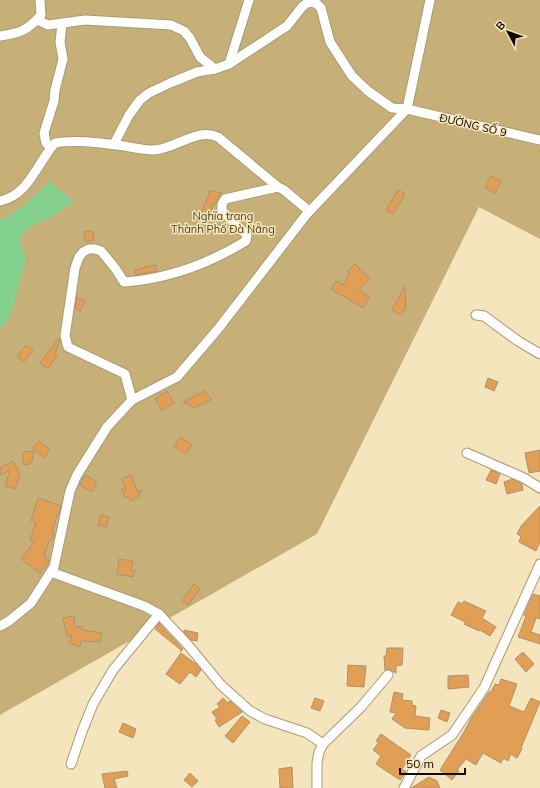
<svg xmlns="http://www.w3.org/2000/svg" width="540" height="788" viewBox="0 0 540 788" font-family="Mulish,sans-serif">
<rect width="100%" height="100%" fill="#f5e5bd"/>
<!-- green -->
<path fill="#c7b078" d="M0 0H540V239L479 207 317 534 0 715Z"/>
<!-- water -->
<path fill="#83d08f" d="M49 181 74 202 49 218 32 225 19 237 26 259 11 315 3 326 0 328V220C19 212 35 196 49 181Z"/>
<!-- building -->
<g fill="#e09f55" stroke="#ae9173">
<path d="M491 176 501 181 495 193 485 188Z"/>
<path d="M210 190 221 193 216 204 213 203 209 219 200 217 204 205H205Z"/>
<path d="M398 190 405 194 393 214 386 210Z"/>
<path d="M93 231 94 240 86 242 84 232Z"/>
<path d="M355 264 370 279 359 290 370 297 363 308 331 289 336 281 343 285 349 274 347 272Z"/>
<path d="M155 265 157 271 136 275 135 270Z"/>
<path d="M405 286 406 307 401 315 392 310Z"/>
<path d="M77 297 85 301 80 311 75 308Z"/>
<path d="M59 338 60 340 55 354 57 355 48 369 40 363Z"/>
<path d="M26 345 33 350 24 362 17 356Z"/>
<path d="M488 378 498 382 494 391 485 387Z"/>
<path d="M167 391 174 403 162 411 155 399Z"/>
<path d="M204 391 212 399 195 408 183 402Z"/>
<path d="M180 437 192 445 186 454 174 446Z"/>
<path d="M39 441 50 450 44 458 33 448Z"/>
<path d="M540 450V471L529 473 525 453Z"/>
<path d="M34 451 32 462H30L29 465 23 464V452Z"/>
<path d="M13 461 20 474 15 489 5 486 10 470 0 475V468Z"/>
<path d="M491 470 500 474 496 484 486 480Z"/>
<path d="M85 475 96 481V484L92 492 80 485Z"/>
<path d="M131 475 137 491H142L138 493 140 497 130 501 129 497 125 498 121 489 126 490 121 479Z"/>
<path d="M512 479 522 484 523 490 507 494 504 482Z"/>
<path d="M38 498 61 506 59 515H57L52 532 54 533 52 540 50 539 44 556 49 560V561L40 573 21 559 34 542 30 540 36 523 31 521Z"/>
<path d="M540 506V542L536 551 519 542 521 536 517 534 521 526Z"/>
<path d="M101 515 109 517 106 527 98 525Z"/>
<path d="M119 559 133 561 131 570 135 571 133 577 117 574Z"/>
<path d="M194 584 200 589 188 605 182 601Z"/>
<path d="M533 594 540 596V619L536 618 531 632 540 635V644L518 637 526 616 524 615Z"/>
<path d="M464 601 486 611 482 618 496 627 490 636 480 630 479 631 464 624 465 622 451 615 458 602 462 604Z"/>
<path d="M74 616 75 627 82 626V630L102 633 100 642 81 641 80 647 69 643 72 636H67L63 618Z"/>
<path d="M159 623 183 649 180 652 181 650 155 629Z"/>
<path d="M184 630 198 633 197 641 191 640 184 632Z"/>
<path d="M387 648H403L402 665 396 666V673L389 669 385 670 384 656H386Z"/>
<path d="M523 652 534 664 526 672 515 659Z"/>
<path d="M181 653 196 664 201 670 196 677 190 672 180 684 166 674Z"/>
<path d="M348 665 366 666 364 687 347 686Z"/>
<path d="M468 675 469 687 448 689V676Z"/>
<path d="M501 679 517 684 509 706 524 712 531 698 540 702 521 748 522 749 517 758 511 754 508 761 503 758 501 763 483 753 476 765 466 759 457 770 459 771 452 780 440 770 464 732 472 717 489 692H491L495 684 499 685Z"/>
<path d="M394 692 403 694 402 700 412 701V705L416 706 415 716 430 718 429 730 405 728 392 719 396 713 390 712Z"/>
<path d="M223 698 228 703 230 701 242 712 219 727 215 720 217 719 212 712 220 707 217 704Z"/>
<path d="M315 698 324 701 320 711 311 708Z"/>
<path d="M441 710 450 713 447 722 438 718Z"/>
<path d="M242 716 250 722 233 743 225 736Z"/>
<path d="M123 723 136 729 133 738 119 732Z"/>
<path d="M381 734 411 755 402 769 406 772 400 780 376 764 381 756 373 750 379 742 376 741Z"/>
<path d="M292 767 293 788H280L279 769Z"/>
<path d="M127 771 128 776 114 779 117 788H105L102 774Z"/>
<path d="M190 773 198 781 192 787 184 780Z"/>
<path d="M429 777 437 781 440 788H411Z"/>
</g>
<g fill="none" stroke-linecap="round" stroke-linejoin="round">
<!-- minor casing -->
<g stroke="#a99a74" stroke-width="11">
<g id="minor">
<path d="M37 20 48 25 85 20 171 25 184 31 190 38 200 57 215 69"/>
<path d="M0 36C20 33 27 31 41 15L40 0"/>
<path d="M229 64 249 0"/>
<path d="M114 144 129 115 140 100 149 93 170 83 197 72 215 69 229 64 287 26 302 7 307 3 312 2 317 4 321 8 330 42 352 76 368 91 392 108 407 109 540 140"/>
<path d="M51 147 46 143 44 133 54 101 55 90 63 59 60 42 62 24"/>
<path d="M0 201C29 195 37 163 55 143 72 140 98 142 116 145 128 146 141 150 153 150 175 150 196 127 218 137L278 187 284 190 309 211"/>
<path d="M476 315 484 316 518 341 540 354"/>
<path d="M132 400 125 374 68 347 65 336 66 329 75 268 79 257 83 252 89 249H95L101 251 115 268 124 282C167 279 210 263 246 241L247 235 222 211V204L225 199 278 187"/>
<path d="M467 453 524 478 540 488"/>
<path d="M51 572 144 606 159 614 188 645 221 685 250 711 265 719 307 733 323 744"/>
<path d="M0 626 9 621 31 603 54 567 70 491 77 475 107 427 132 400 177 377 218 329 306 215 407 109 430 0"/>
<path d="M71 764 83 729 93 704 113 670 159 614"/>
<path d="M317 788V763L319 752 323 744 361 707 388 675"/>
<path d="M404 788 421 756 452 735 484 688 540 564"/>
</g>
</g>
<!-- minor -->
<use href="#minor" stroke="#fff" stroke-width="9"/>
</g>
<g text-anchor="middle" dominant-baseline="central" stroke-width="3" stroke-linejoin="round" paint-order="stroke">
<!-- street labels -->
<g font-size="11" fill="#110b01" stroke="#f5e5bd">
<text transform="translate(473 125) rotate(13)">ĐƯỜNG SỐ 9</text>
</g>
<!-- park labels -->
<g font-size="11" fill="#4c3d15" stroke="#f5e5bd">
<text x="223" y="216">Nghĩa trang<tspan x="223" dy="13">Thành Phố Đà Nẵng</tspan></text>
</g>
</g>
<!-- north arrow -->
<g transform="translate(508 32) rotate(311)" stroke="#f5e5bd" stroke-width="3" paint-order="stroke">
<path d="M0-3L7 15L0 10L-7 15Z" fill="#110b01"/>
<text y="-6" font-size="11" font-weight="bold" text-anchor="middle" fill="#110b01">B</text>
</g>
<!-- scale -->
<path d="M400 768v6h65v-6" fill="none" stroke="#110b01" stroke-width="2"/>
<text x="406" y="768" font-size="12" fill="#110b01" stroke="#f5e5bd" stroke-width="3" paint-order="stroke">50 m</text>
</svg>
